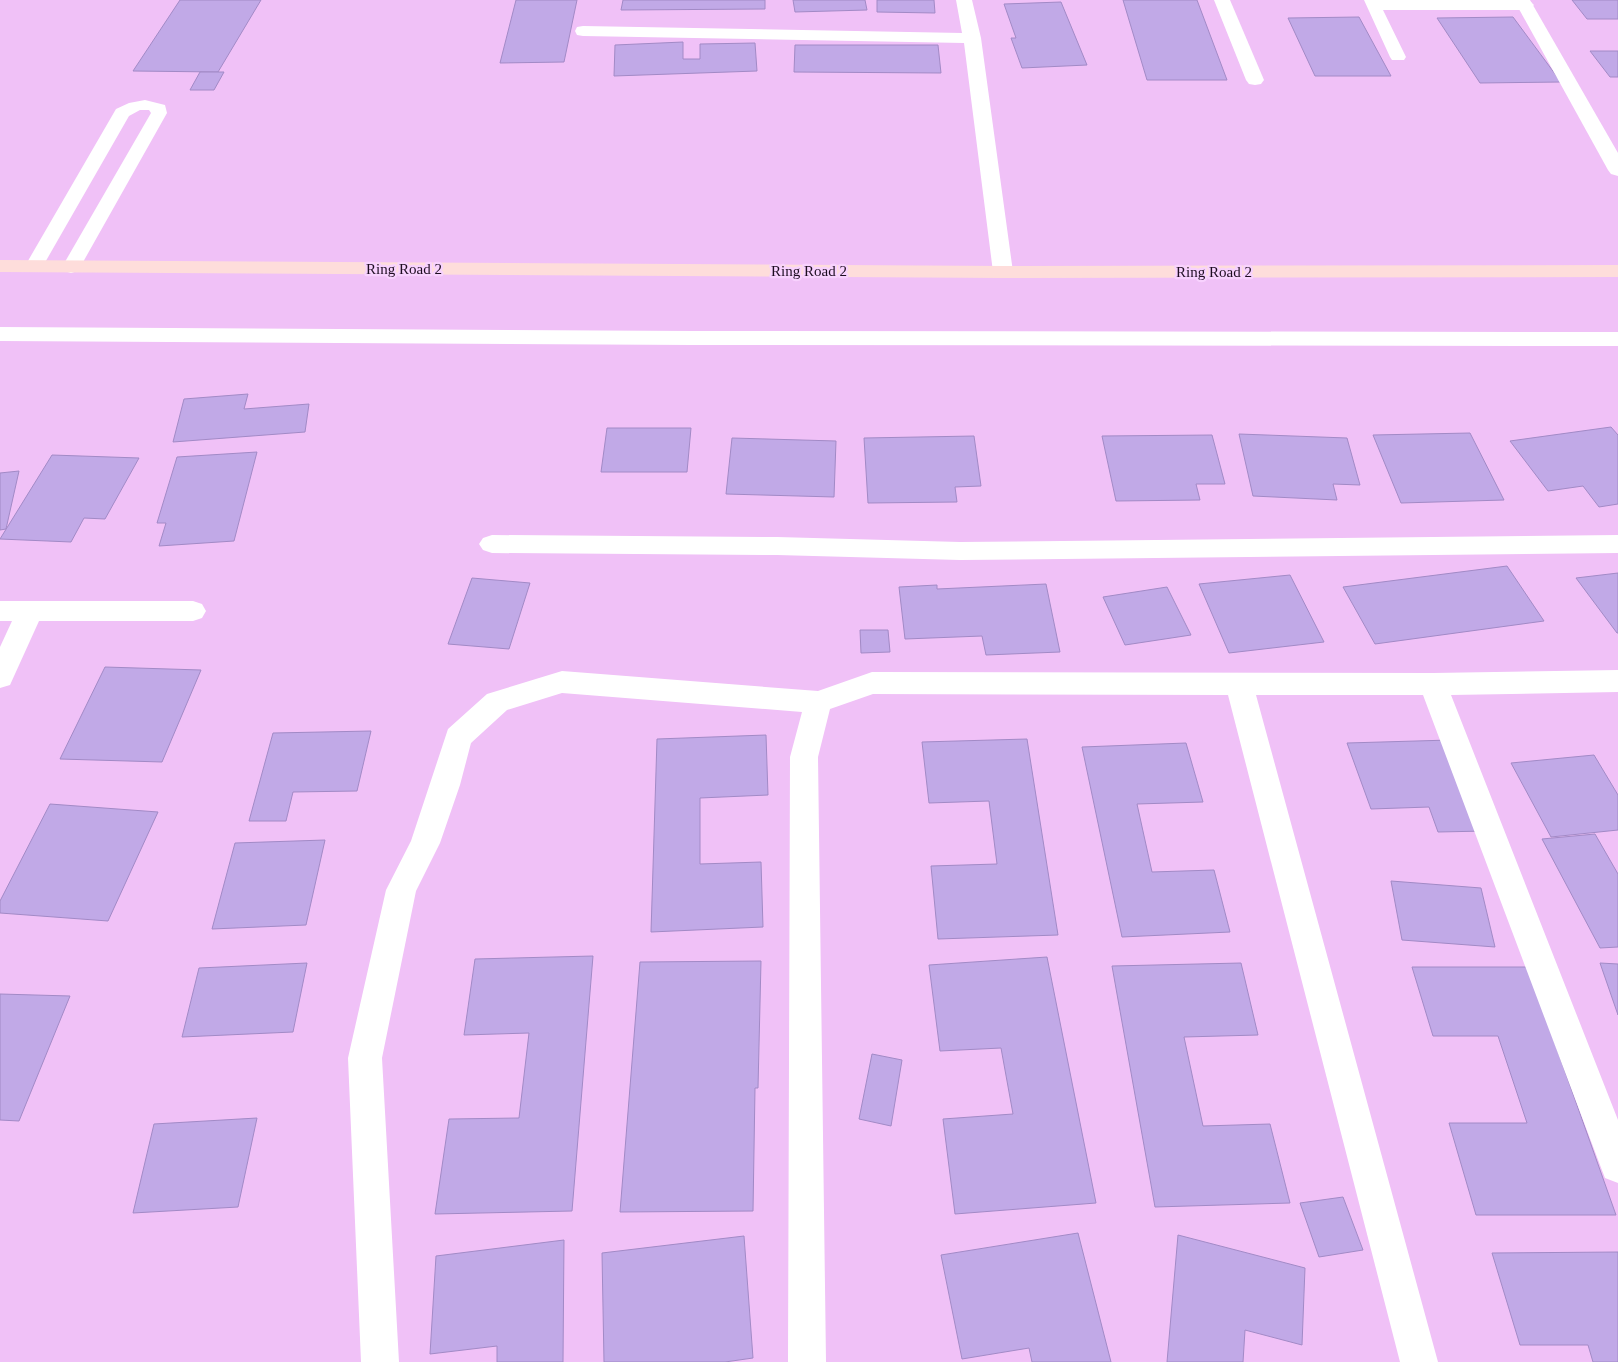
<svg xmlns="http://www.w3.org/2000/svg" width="1618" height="1362" viewBox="0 0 1618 1362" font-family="'Times New Roman',serif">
<rect width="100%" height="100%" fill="#f0c1f7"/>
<!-- building -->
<g fill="#c1a9e7" stroke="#a28ac6">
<path d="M180 0H261L218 72 133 71Z"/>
<path d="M516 0H577L564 62 500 63Z"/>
<path d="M623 0H765V9L621 10Z"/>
<path d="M793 0H865L867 10 795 12Z"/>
<path d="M877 0H934L935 13 877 12Z"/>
<path d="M1123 0H1197L1227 80H1147Z"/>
<path d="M1572 0H1618V19H1587Z"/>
<path d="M1061 2 1087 65 1022 68 1011 38H1016L1004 4Z"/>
<path d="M1359 17 1391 76H1315L1288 18Z"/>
<path d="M1513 17 1561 82 1480 83 1437 18Z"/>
<path d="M683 42V59H700V44L755 43 757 71 614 76 615 45Z"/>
<path d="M795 45H938L941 73 794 72Z"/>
<path d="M1590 51H1618V77H1610Z"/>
<path d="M200 72H224L214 90H190Z"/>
<path d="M248 394 244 409 309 404 305 432 173 442 184 399Z"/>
<path d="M1611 427 1618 435V504L1599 507 1583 486 1548 491 1510 441Z"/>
<path d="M607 428H691L687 472H601Z"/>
<path d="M1470 433 1504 500 1401 503 1373 435Z"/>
<path d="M1239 434 1347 438 1360 485 1333 484 1337 500 1253 496Z"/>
<path d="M1212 435 1225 484H1196L1200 500 1116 501 1102 436Z"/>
<path d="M974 436 981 486 955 487 957 502 868 503 864 438Z"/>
<path d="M732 438 836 441 834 497 726 494Z"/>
<path d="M257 452 234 541 159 546 166 523H157L177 457Z"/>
<path d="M52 455 139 458 105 519 84 518 71 542 0 539Z"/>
<path d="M19 471 6 529 0 530V473Z"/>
<path d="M1507 566 1544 621 1375 644 1343 587Z"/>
<path d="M1618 573V633H1617L1576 578Z"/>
<path d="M1290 575 1324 642 1229 653 1199 584Z"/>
<path d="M472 578 530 583 509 649 448 644Z"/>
<path d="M1046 584 1060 652 986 655 982 636 905 639 899 587 937 585V589Z"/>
<path d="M1167 587 1191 635 1125 645 1103 597Z"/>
<path d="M860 630H888L890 652 861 653Z"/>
<path d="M105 667 201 670 162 762 60 759Z"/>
<path d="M371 731 357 791 293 792 286 821H249L273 733Z"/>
<path d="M766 735 768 795 700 798V864L761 862 763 927 651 932 657 739Z"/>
<path d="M1027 739 1058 935 938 939 931 866 997 864 989 801 929 803 922 742Z"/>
<path d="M1450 740 1486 831 1438 832 1429 807 1371 809 1347 743Z"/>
<path d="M1186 743 1203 802 1137 804 1152 872 1214 870 1230 932 1122 937 1082 747Z"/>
<path d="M1594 755 1618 795V830L1551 837 1511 763Z"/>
<path d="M50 804 158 812 108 921 0 913V901Z"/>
<path d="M1595 834 1618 874V947L1600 948 1542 839Z"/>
<path d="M325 840 306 925 212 929 235 843Z"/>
<path d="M1391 881 1481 888 1495 947 1402 940Z"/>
<path d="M593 956 572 1211 435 1214 449 1119 519 1118 529 1033 464 1035 475 959Z"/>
<path d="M1047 957 1096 1203 955 1214 943 1119 1013 1114 1001 1048 940 1051 929 965Z"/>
<path d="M761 961 758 1088H755L753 1211 620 1212 640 962Z"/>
<path d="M307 963 293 1032 182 1037 199 968Z"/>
<path d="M1241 963 1258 1035 1184 1037 1203 1126 1270 1124 1290 1203 1155 1207 1112 966Z"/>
<path d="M1600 963 1618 964V1015Z"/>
<path d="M1412 967H1528L1616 1215H1476L1449 1123H1527L1498 1036H1433Z"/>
<path d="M0 994 70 996 19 1121 0 1120Z"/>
<path d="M872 1054 902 1060 891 1126 859 1119Z"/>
<path d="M257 1118 238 1207 133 1213 154 1124Z"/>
<path d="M1343 1197 1363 1250 1319 1257 1300 1203Z"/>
<path d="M1078 1233 1111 1362H1032L1029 1348 962 1359 941 1255Z"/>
<path d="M1178 1235 1305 1268 1302 1345 1245 1330 1243 1362H1167Z"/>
<path d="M744 1236 753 1358 725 1362H604L602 1253Z"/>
<path d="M564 1240 563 1362H497V1346L430 1354 436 1256Z"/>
<path d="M1618 1252V1362H1593L1588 1345H1520L1492 1253Z"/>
</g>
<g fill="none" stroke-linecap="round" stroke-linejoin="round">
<!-- service -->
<g fill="#fff" fill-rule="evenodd">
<path d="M1364 0H1526L1531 2 1534 5 1531 8 1526 10H1383L1406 57 1404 60H1392L1390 57Z"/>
<path d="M145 100 165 105 167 113 78 271 71 273 64 271 62 267 151 113 149 110H140L129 116 43 266 41 270 34 272 27 270 25 266 116 109 129 103Z"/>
</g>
<!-- minor -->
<g fill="#fff" fill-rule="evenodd">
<path d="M956 0H972L981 38 1013 272 1010 276 1003 278 996 276 993 272 964 43 583 36 577 35 575 31 577 27 583 26 962 33Z"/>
<path d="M1214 0H1230L1264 80 1261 84 1255 85 1249 84 1246 80Z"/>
<path d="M1514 0H1530L1618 153V176L1611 174 1608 170Z"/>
<path d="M0 327 692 331 1618 332V346L692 345 0 341Z"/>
<path d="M492 535 777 537 960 542 1618 535V553L960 560 777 555 492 553 483 550 479 544 483 538Z"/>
<path d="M0 601H193L202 604 206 611 202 618 193 621H39L10 685 0 688V647L12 621H0Z"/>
<path d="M1618 670V692L1451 695 1618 1120V1183L1605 1178 1600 1165 1423 695H1256L1438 1362H1400L1228 695 873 694 830 709 818 757 826 1362H788L790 757 802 712 562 693 507 710 471 743 460 785 440 843 416 891 382 1058 399 1362H361L348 1058 386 890 411 841 448 729 487 694 562 671 818 691 872 672 1433 673Z"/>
</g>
<!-- primary -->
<path fill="#fedddb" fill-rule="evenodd" d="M0 260 1003 266 1618 265V277L1003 278 0 272Z"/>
</g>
<g text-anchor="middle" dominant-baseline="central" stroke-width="4.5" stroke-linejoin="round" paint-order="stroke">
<!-- far-street labels -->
<g font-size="15" fill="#1d0c20" stroke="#f8d2fe">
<text x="404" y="269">Ring Road 2</text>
<text x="809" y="271">Ring Road 2</text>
<text x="1214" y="272">Ring Road 2</text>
</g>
</g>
</svg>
